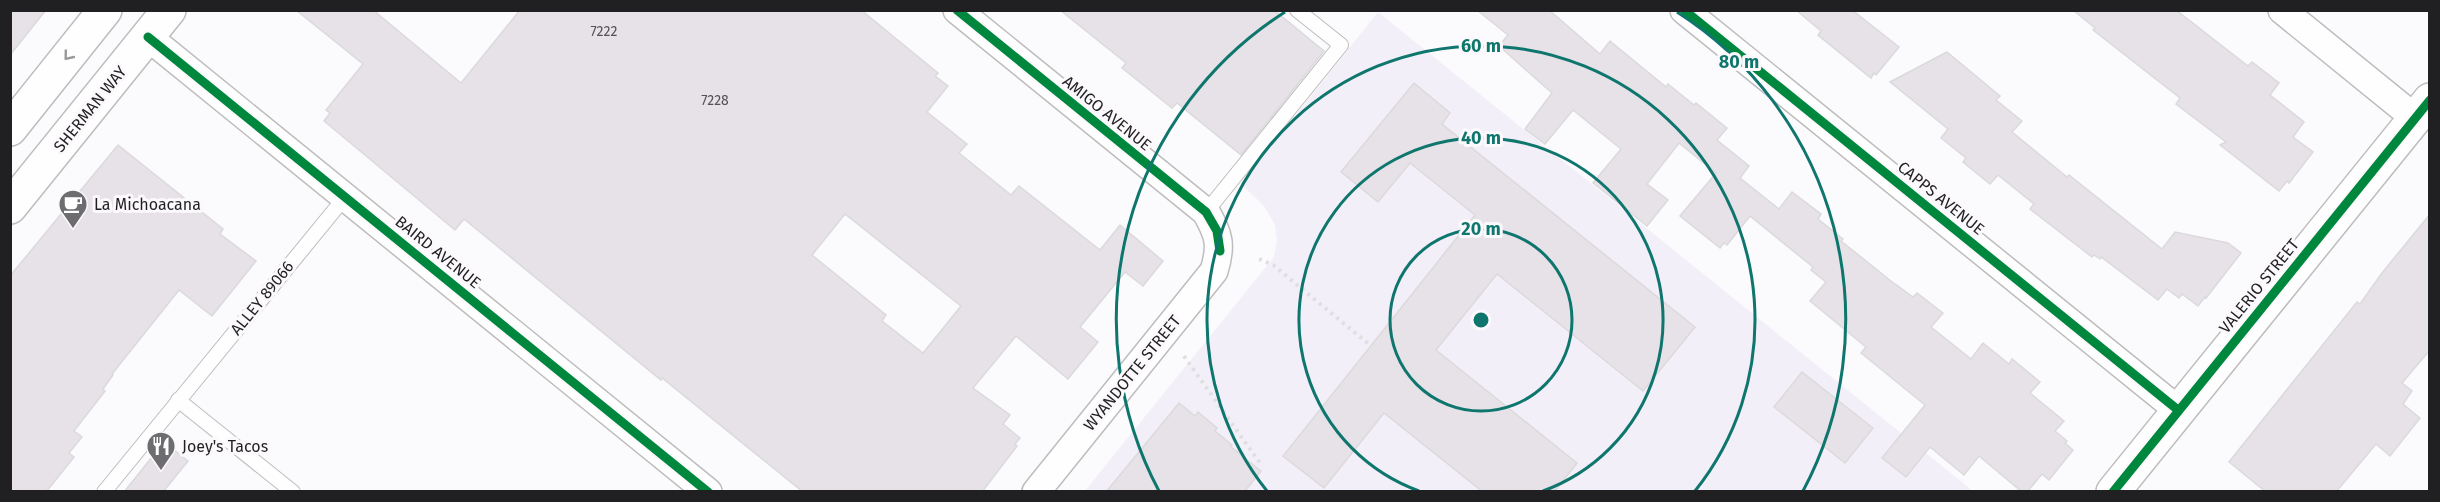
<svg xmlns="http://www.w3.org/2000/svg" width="2440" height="502" viewBox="0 0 2440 502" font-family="'Fira Sans',sans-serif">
<rect width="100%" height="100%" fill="#fbfafc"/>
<!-- education -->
<path fill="#f3eff9" d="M1378 12 1973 491 1084 492 1274 257 1277 241 1275 225 1264 206 1241 184Z"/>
<!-- building -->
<g fill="#e7e1e8" stroke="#dbdadb" stroke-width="1.5" fill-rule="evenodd">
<path d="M10 10H46L10 55Z"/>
<path d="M296 10H373L461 83 520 10H861L938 73 935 76 948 86 927 112 967 144 959 153 1011 195 1019 186 1100 250 1120 225 1163 261 1143 286 1125 272 1080 327 1098 342 1068 379 1016 336 973 388 1010 415 1003 424 1020 438 1015 444 1017 446 982 492H803L662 378 661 380 464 219 455 230 324 121 330 113 326 110 363 64ZM845 214 961 306 923 353 882 321 886 315 812 255Z"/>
<path d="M1060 10H1274L1324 51 1241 155 1177 103 1172 108 1122 68 1126 63Z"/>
<path d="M1477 10H1549L1600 54 1610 41 1666 87 1668 84 1694 105 1696 103 1727 128 1717 140 1749 166 1740 178 1779 209 1792 192 1821 214 1818 219 1843 239 1841 241 1891 281 1913 297 1917 293 1943 313 1931 327 1971 359 1983 343 2009 364 2012 359 2040 382 2030 393 2064 421 2055 431 2067 441 2065 443 2073 450 2049 480 2042 474 2027 492H2022L1979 456 1964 475 1930 447 1906 477 1882 458 1925 405 1861 353 1866 347 1810 301 1826 282 1811 270 1813 267 1750 216 1727 245 1724 243 1720 248 1680 216 1716 173 1679 143 1647 184 1668 200 1647 226 1593 183 1621 149 1573 110 1545 144 1525 129 1552 93 1499 46 1508 35Z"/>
<path d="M1796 10H1852L1899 47 1876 75 1874 73 1871 78 1818 35 1821 31Z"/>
<path d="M2073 10H2176L2248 66 2252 62 2279 83 2270 95 2304 122 2293 137 2313 152 2289 183 2287 181 2279 191 2220 145 2226 142 2176 104 2180 98 2093 30 2095 28Z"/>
<path d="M1947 52 2000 96 1996 100 2022 121 2012 132 2067 177 2069 175 2162 249 2175 232 2228 243 2241 253 2206 298 2205 297 2198 306 2182 294 2179 298 2167 289 2158 300 2101 257 2100 259 2094 255 2092 257 2057 230 2030 209 2034 204 1998 175 1990 184 1963 162 1966 158 1941 138 1948 129 1890 82Z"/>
<path d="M1414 83 1450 113 1442 124 1695 327 1643 391 1497 274 1436 350 1577 463 1554 492H1483L1384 413 1324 488 1283 456 1475 215 1410 163 1378 202 1341 172Z"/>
<path d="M118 145 223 229 220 234 256 261 212 316 179 290 112 374 113 375 103 389 105 391 74 431 82 437 69 453 74 457 46 492H10V276Z"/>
<path d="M2430 214V350L2402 383 2412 391 2403 404 2420 418 2390 456 2376 444 2336 492H2266L2229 462 2357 302 2360 304 2382 273Z"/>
<path d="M1802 372 1873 428 1845 463 1774 407Z"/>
<path d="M1179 403 1195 416 1198 412 1217 428 1215 431 1232 445 1230 446 1261 471 1244 492H1106Z"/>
<path d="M164 442 188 461 163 492H124Z"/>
</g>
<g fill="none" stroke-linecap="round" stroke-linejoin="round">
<!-- lane casing -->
<g stroke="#bebdbe" stroke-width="16">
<g id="lane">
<path d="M1206 212 1341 45 1297 10"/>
<path d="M178 400 293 492"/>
<path d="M104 492 346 196"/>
</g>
</g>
<!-- street casing -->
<g stroke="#bebdbe" stroke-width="30">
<g id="street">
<path d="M957 10 1206 212C1219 235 1222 245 1214 271L1036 492"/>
<path d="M1684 10 2178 410"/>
<path d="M2282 10 2415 118"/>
<path d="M148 37 708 492"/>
</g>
</g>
<!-- secondary casing -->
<g stroke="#bebdbe" stroke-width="36">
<path id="secondary" d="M2113 492 2430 100"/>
</g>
<!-- primary casing -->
<g stroke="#bebdbe" stroke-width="36">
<g id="primary">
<path d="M10 129 105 10"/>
<path d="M10 207 169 10"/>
</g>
</g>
<!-- path -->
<g stroke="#e0dfe0" stroke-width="4" stroke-dasharray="3 4.5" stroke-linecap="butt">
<path d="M1259 259 1273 265 1371 346"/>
<path d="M1184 356 1262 466"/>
</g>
<!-- lane -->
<use href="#lane" stroke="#fefeff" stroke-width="14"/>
<!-- street -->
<use href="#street" stroke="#fefeff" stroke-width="27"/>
<!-- secondary -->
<use href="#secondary" stroke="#fefeff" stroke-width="33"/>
<!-- primary -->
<use href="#primary" stroke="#fefeff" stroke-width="33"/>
<!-- cycleway casing -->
<g stroke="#fcf9fd" stroke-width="13">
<g id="cycleway">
<path d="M957 10 1206 212 1217 231 1220 251"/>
<path d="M1684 10 2178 410"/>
<path d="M148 37 708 492"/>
<path d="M2113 492 2430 100"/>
</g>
</g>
<!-- cycleway -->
<use href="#cycleway" stroke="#00873e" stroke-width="9"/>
</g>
<!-- one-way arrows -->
<defs><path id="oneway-chevron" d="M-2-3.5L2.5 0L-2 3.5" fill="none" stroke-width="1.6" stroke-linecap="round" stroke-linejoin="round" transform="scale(1.5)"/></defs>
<use stroke="#9a9a9b" href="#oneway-chevron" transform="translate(68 56) rotate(129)"/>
<!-- distance rings -->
<g fill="none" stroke="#0f766e" stroke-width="3">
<circle cx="1481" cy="320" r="91"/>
<path d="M1419 491A182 182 0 1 1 1543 491"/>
<path d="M1267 491A274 274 0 1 1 1695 491"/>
<path d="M1159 491A365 365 0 0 1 1285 12M1677 12A365 365 0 0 1 1803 491"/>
</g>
<!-- icons -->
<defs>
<g id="cafe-pin" transform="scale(1.5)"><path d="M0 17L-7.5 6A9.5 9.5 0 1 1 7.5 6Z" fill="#6d6c6e" stroke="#fcf9fd"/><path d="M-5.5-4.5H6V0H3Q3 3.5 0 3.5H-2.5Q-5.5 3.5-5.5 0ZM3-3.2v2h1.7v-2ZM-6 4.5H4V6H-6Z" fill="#fff"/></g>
<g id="restaurant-pin" transform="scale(1.5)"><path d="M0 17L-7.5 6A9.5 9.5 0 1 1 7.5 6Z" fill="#6d6c6e" stroke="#fcf9fd"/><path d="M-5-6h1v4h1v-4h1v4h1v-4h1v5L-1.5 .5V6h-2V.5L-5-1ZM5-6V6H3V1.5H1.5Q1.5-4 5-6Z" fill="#fff"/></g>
</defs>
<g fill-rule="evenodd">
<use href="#cafe-pin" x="73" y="204"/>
<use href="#restaurant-pin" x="161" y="446"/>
</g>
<g text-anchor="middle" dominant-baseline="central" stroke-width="6" stroke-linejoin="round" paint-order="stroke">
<!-- number labels -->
<g font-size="14" fill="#555256">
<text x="604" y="31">7222</text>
<text x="715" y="100">7228</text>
</g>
<!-- street labels -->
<g font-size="16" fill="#201f21" stroke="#fcf9fd">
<text transform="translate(90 109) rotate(-51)">SHERMAN WAY</text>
<text transform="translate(1107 113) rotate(39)">AMIGO AVENUE</text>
<text transform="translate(1941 198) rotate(39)">CAPPS AVENUE</text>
<text transform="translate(438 252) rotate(39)">BAIRD AVENUE</text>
<text transform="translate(2259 286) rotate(-51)">VALERIO STREET</text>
<text transform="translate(262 298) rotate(-51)">ALLEY 89066</text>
<text transform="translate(1132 373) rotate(-51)">WYANDOTTE STREET</text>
</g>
<!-- poi labels -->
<g font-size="16" fill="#201f21" stroke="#fcf9fd" text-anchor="start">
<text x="94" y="204">La Michoacana</text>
<text x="182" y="446">Joey's Tacos</text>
</g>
</g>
<circle cx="1481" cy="320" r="9" fill="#0f766e" stroke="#fcf9fd" stroke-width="3"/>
<g font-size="18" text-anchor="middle" font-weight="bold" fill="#0f766e" stroke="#fcf9fd" stroke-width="6" stroke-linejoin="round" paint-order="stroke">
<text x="1481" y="52">60 m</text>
<text x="1739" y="68">80 m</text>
<text x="1481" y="144">40 m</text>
<text x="1481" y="235">20 m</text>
</g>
<!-- border -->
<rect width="2440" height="502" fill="none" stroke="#201f21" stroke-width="24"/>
</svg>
